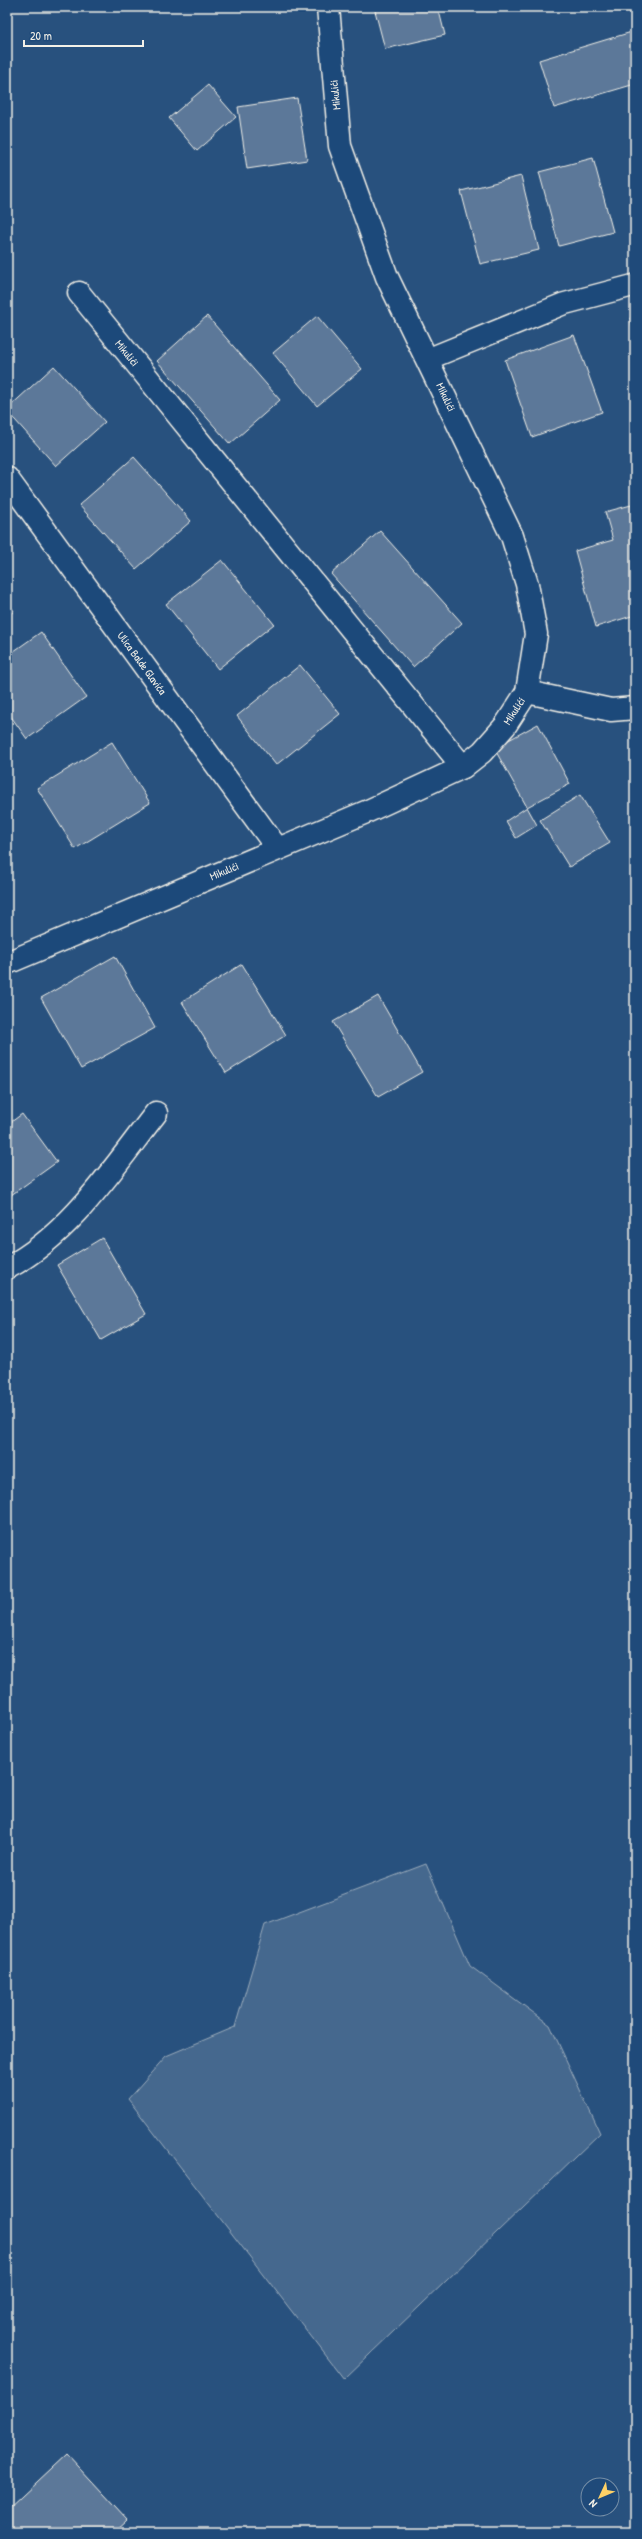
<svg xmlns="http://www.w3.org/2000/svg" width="642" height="2539" viewBox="0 0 642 2539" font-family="'Patrick Hand',sans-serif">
<rect width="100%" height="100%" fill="#28517e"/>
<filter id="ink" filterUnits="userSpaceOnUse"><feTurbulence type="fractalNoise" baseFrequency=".025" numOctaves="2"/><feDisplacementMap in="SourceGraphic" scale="8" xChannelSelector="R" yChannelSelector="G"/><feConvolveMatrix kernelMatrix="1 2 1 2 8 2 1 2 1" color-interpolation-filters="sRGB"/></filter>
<g filter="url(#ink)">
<!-- green -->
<path fill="#45688e" stroke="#9cacbb" d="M426 1864 470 1966 550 2025 600 2133 344 2379 128 2099 166 2056 235 2027 265 1925Z"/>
<!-- building -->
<g fill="#5b7899" stroke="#f4f1e8">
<path d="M374 7H438L445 35 385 49Z"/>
<path d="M635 31V84L554 108 539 60Z"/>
<path d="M208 85 236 117 197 151 169 118Z"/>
<path d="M297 98 307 160 247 169 238 107Z"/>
<path d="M593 158 613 232 559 246 539 172Z"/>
<path d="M521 176 539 250 480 264 461 191Z"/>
<path d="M207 316 280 400 230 444 157 361Z"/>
<path d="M317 316 362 369 317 406 273 353Z"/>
<path d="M635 317V336L630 318Z"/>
<path d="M574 335 602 412 532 437 505 360Z"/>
<path d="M54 366 105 422 56 466 7 411V409Z"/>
<path d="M134 457 191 521 136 569 79 505Z"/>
<path d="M635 504V615L596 627 575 551 613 540 605 512Z"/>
<path d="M380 531 462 623 413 667 331 574Z"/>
<path d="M222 560 274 624 218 669 166 604Z"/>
<path d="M7 601 14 611 7 616Z"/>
<path d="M41 632 86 697 27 739 7 711V656Z"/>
<path d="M300 665 340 714 276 765 237 716Z"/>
<path d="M538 724 570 784 527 807 494 748Z"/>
<path d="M112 742 150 803 75 849 37 788Z"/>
<path d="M580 795 610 843 569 867 540 820Z"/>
<path d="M527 807 537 825 516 838 506 821Z"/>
<path d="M115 956 155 1028 81 1069 41 998Z"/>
<path d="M242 964 286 1035 226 1073 182 1002Z"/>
<path d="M378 996 422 1072 378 1097 333 1022Z"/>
<path d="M22 1114 57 1162 7 1198V1125Z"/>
<path d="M102 1238 146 1314 101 1340 57 1265Z"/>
<path d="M67 2454 127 2519 113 2532H15L7 2524V2510Z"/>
</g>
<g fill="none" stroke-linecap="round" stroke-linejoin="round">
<!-- lane casing -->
<g stroke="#f4f1e8" stroke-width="24">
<path id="lane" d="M428 359 563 304 635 285"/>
</g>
<!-- street casing -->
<g stroke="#f4f1e8" stroke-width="25">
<g id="street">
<path d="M79 293 463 767"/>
<path d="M7 478 277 848"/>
<path d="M7 1268C70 1235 113 1168 156 1113"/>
</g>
</g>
<!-- secondary casing -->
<g stroke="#f4f1e8" stroke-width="25">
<g id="secondary">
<path d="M527 692 611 710 635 708"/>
<path d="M7 963 366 812 463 767 482 752 505 726 527 692 536 634 527 584 512 536 387 277 340 146 328 7"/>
</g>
</g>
<!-- lane -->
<use href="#lane" stroke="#1f4a7a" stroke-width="21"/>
<!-- street -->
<use href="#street" stroke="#1f4a7a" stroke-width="22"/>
<!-- secondary -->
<use href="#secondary" stroke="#1f4a7a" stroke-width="22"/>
</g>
</g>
<g text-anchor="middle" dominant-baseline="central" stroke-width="3" stroke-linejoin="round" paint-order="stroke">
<!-- street labels -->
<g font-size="11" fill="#f4f1e8" stroke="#1f4a7a">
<text transform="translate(335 95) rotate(-96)">Mikulići</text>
<text transform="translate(127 353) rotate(51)">Mikulići</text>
<text transform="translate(446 397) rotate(65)">Mikulići</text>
<text transform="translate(142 663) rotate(54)">Ulica Balde Glavića</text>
<text transform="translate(514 711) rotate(-57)">Mikulići</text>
<text transform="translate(224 871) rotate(-23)">Mikulići</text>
</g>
</g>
<!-- margin -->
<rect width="642" height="2539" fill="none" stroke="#1f4a7a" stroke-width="24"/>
<rect x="12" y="12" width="618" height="2515" fill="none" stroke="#f4f1e8" stroke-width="1.5" filter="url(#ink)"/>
<!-- north arrow -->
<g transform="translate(600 2497) rotate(226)"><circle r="19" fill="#1f4a7a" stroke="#748da6"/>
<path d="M0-3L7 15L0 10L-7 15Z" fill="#ffd166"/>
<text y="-6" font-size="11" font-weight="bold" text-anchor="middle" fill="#f4f1e8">N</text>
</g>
<!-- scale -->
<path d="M24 40v6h119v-6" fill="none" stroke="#f4f1e8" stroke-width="2"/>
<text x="30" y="40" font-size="12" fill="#f4f1e8" stroke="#1f4a7a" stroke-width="3" paint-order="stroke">20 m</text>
</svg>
